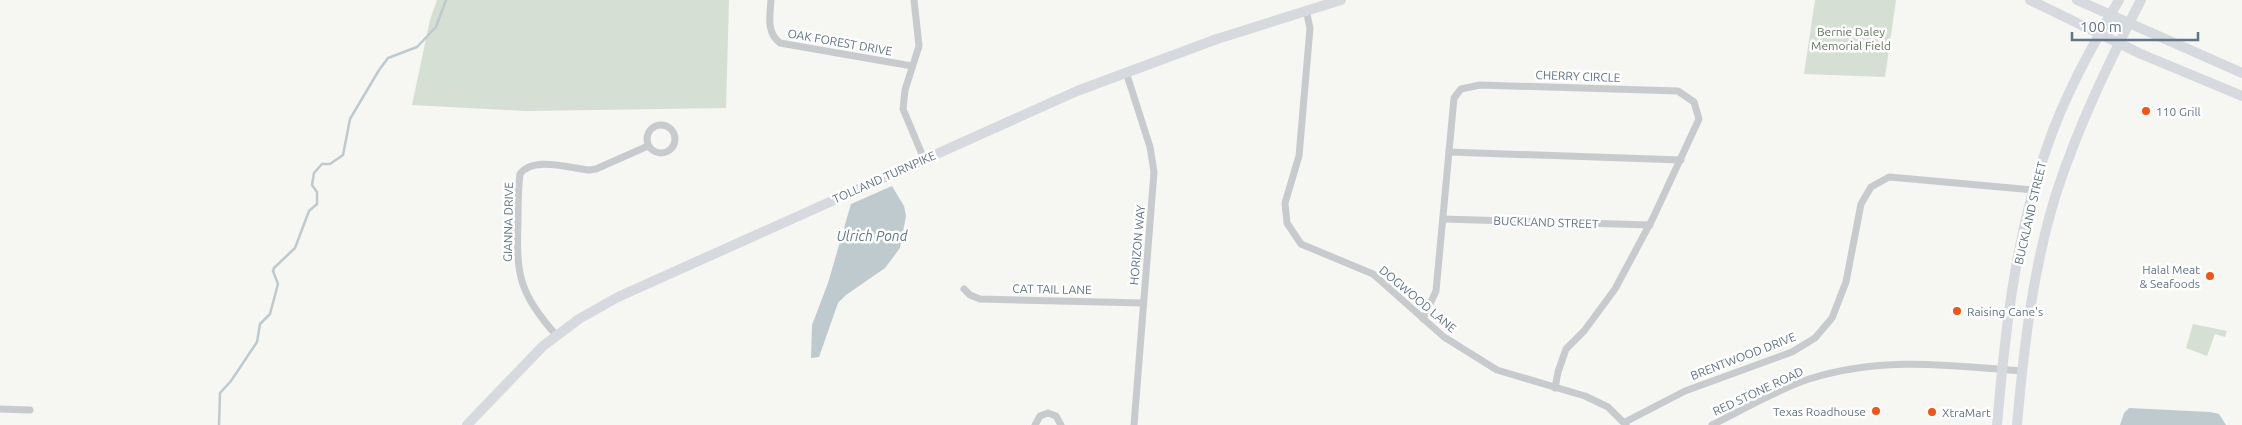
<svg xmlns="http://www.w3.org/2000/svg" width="2242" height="425" viewBox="0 0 2242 425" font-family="Ubuntu,sans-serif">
<rect width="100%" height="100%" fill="#f6f6f2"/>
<!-- green -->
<g fill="#d6dfd3">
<path d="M437 0H729L726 108 525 111 412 105 430 20Z"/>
<path d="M1815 0H1896L1885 77 1804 74Z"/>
<path d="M2193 324 2227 331 2225 337 2215 334 2207 356 2186 348Z"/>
</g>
<!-- water -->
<g fill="#bfcacf">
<path d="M892 186 904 206 906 216 900 248 885 268 846 295 838 303 819 357 811 358 812 325 828 283 851 204Z"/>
<path d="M2129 408 2210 412 2219 414 2226 425H2120L2124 413Z"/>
</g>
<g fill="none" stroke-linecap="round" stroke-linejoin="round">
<!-- stream -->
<path stroke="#bfcacf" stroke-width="2.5" d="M219 425 220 393 231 381 257 342 260 324 270 314 278 284 273 271 274 268 295 248 309 211 317 204V192L312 185 314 173 322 164H330L343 155 350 119 379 70 388 58 417 47 436 27 446 0"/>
<!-- street -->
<g stroke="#c8cbce" stroke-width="7">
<path d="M771 0C770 16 766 32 780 43L912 66"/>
<path d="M914 0 919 46 905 90 903 109 924 159"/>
<path d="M1306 10 1310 28 1299 156 1285 203 1287 223 1301 244 1373 274 1444 337 1497 370 1585 396 1608 407 1626 425"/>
<path d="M1126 72 1150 147 1154 172 1134 425"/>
<circle cx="661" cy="139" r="14"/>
<path d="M1449 152 1681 160"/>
<path d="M1443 219 1650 225"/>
<path d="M964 289 970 295 980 299 1143 303"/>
<path d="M1423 319 1436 291 1454 98 1461 89 1480 85 1678 91 1694 102 1699 119 1653 218 1615 289 1584 331 1566 349 1558 372 1555 388"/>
<path d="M557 336C519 294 516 275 518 220 518 205 518 189 520 174 533 156 569 168 589 170L596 169 648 146"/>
<path d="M0 409 30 410"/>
<path d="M1625 422 1685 391 1792 352 1815 338 1832 318 1846 282 1861 204 1871 187 1889 177 2034 190"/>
<path d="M1035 425 1040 416 1048 413 1056 416 1061 425"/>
<path d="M1712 425C1742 410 1776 390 1809 379 1882 356 1947 365 2021 371"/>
</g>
<!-- secondary -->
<g stroke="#d6dadf" stroke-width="10">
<path d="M2030 0 2141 54 2242 96"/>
<path d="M2077 0 2242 73"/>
<path d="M467 425 543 346 579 319 618 297 1077 91 1217 39 1341 0"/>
<path d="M1997 425C2005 333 2015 237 2046 150 2064 96 2091 48 2119 0"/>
<path d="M2017 425C2024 345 2033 267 2057 191 2079 124 2109 62 2141 0"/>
</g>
</g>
<!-- markers -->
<g fill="#f35315" stroke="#fff" stroke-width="2">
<circle cx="2146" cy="111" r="5"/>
<circle cx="2210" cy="276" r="5"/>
<circle cx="1957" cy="311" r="5"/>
<circle cx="1876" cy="411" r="5"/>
<circle cx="1932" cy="412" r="5"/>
</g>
<g text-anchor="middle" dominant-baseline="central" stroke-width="5" stroke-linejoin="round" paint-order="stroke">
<!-- park labels -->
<g font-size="12" fill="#62785e" stroke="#fff">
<text x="1851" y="31">Bernie Daley<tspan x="1851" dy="14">Memorial Field</tspan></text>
</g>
<!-- street labels -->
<g font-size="12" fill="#627486" stroke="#fff">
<text transform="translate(840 42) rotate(10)">OAK FOREST DRIVE</text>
<text transform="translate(1578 76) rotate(2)">CHERRY CIRCLE</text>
<text transform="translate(884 177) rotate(-24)">TOLLAND TURNPIKE</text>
<text transform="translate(2030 213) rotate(-77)">BUCKLAND STREET</text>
<text transform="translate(508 222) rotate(-89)">GIANNA DRIVE</text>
<text transform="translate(1546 222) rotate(2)">BUCKLAND STREET</text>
<text transform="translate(1137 245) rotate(-85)">HORIZON WAY</text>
<text transform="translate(1052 289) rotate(1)">CAT TAIL LANE</text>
<text transform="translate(1418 299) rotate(40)">DOGWOOD LANE</text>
<text transform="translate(1743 356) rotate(-21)">BRENTWOOD DRIVE</text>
<text transform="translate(1758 391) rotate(-25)">RED STONE ROAD</text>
</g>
<!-- poi labels -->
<g font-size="12" fill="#627486" stroke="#fff" text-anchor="start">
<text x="2156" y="111">110 Grill</text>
<text x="2200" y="269" text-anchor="end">Halal Meat<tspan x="2200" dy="14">&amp; Seafoods</tspan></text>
<text x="1967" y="311">Raising Cane's</text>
<text x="1866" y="411" text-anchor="end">Texas Roadhouse</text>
<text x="1942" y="412">XtraMart</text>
</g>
<!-- water labels -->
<g font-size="14" font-style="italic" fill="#5e7783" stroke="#fff">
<text x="872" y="236">Ulrich Pond</text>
</g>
</g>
<!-- scale -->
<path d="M2072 32v8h126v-8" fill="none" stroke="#627486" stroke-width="2.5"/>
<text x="2080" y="32" font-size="15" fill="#627486" stroke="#ffffff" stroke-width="4" paint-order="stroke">100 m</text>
</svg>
